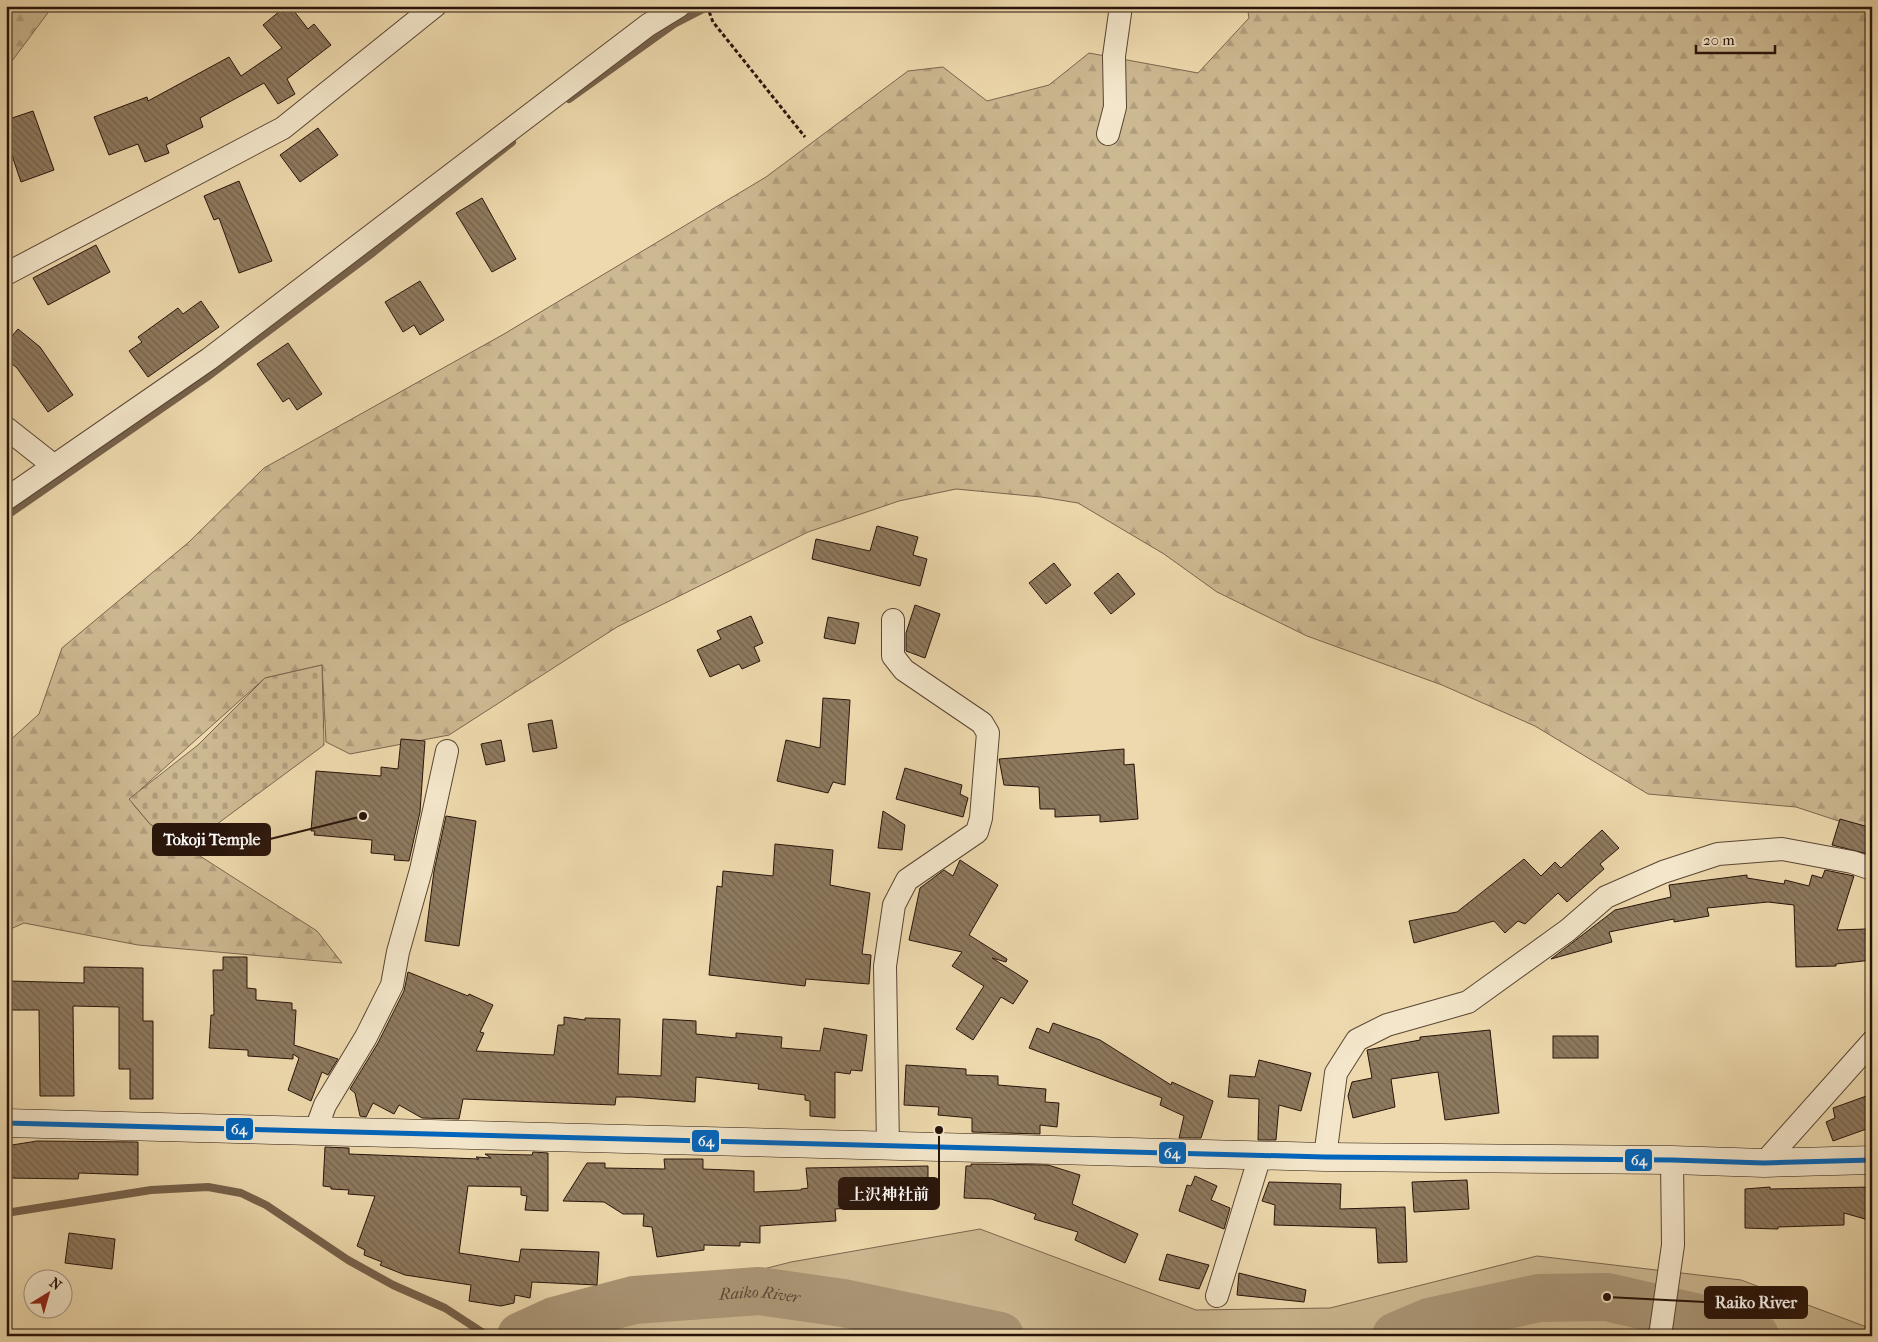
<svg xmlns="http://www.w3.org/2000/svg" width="1878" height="1342" viewBox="0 0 1878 1342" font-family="'IM FELL French Canon','Noto Serif JP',serif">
<defs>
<pattern id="forest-firs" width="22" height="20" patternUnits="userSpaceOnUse" patternTransform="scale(1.25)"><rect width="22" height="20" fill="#ccb891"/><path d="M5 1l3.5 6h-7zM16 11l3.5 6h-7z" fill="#af9d7c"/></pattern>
<pattern id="cemetery-stones" width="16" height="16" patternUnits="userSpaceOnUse" patternTransform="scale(1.25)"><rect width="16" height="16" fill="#ccb891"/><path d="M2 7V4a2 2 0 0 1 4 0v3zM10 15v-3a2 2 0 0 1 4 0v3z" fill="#af9d7c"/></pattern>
<pattern id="building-back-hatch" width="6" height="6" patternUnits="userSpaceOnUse" patternTransform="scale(1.25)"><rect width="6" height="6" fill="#8e7a5f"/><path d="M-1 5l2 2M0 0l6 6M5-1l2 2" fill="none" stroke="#74634d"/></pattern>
</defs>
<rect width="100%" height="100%" fill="#edd9ad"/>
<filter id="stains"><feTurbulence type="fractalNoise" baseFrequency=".004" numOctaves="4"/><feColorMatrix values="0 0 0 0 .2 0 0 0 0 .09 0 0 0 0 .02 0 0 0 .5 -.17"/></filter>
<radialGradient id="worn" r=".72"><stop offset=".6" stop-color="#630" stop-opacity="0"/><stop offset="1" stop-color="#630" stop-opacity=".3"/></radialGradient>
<!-- green -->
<path fill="#ccb891" stroke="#7a664e" d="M980 1229 1196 1310 1330 1308 1537 1256 1741 1280 1872 1329V1336H499L791 1262Z"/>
<!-- forest -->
<g fill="url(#forest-firs)" stroke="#7a664e">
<path d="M6 6H53L6 69Z"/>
<path d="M1247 6H1872V832L1796 807 1648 794 1535 726 1442 685 1307 636 1217 592 1164 554 1078 503 1041 497 956 489 899 501 808 532 617 627 449 735 350 754 326 742 322 665 265 678 141 789 132 803 150 824 317 931 342 963 138 945 24 923 6 931V744L39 714 62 648 189 542 264 468 504 334 766 177 908 71 943 67 987 101 1049 85 1089 53 1198 73 1249 18Z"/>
</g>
<!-- cemetery -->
<path fill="url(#cemetery-stones)" stroke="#7a664e" d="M322 665 324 745 186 847 150 824 129 799 198 745 265 678Z"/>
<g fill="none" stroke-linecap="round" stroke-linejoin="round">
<!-- stream -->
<g stroke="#76624b" stroke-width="8">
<path d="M569 99 674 24 709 6"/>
<path d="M6 516 207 377 371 254 512 142"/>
<path d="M6 1213 151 1190 208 1187 241 1193 266 1205 348 1260 393 1285 445 1308 488 1336"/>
</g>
<!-- river -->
<g stroke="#aa9676" stroke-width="48">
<path id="s1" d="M521 1336 554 1321 634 1300 759 1291 843 1303 1000 1336"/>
<path d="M1396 1336 1429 1322 1539 1298 1607 1297 1694 1317 1755 1336"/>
</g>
</g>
<!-- building -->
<g fill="url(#building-back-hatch)" stroke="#28140a">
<path d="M286 6H290L308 29 314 24 331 45 287 79 295 94 278 104 264 83 200 118 203 127 166 145 169 153 145 162 138 144 109 155 94 117 147 97 148 101 229 57 241 76 282 48 263 25Z"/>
<path d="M33 111 54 170 21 182 6 138V120Z"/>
<path d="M318 128 338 155 300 182 280 155Z"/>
<path d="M239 181 272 261 239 273 219 218 214 220 204 196Z"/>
<path d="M482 198 516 259 492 272 456 213Z"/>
<path d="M96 245 110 272 48 305 33 278Z"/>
<path d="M420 281 444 320 420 335 414 325 403 332 385 302Z"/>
<path d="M201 301 219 327 148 377 129 351 142 342 138 337 178 308 183 314Z"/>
<path d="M18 329 40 347 73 395 48 412 17 368 6 359V343Z"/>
<path d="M288 343 322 394 297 410 289 398 283 402 257 364Z"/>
<path d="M877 526 918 537 913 555 927 559 920 586 812 559 816 539 870 551Z"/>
<path d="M1054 563 1071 585 1046 604 1029 583Z"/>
<path d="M1118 573 1135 594 1111 614 1094 593Z"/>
<path d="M915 605 940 614 925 658 906 651V633Z"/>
<path d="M751 616 763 643 754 647 760 661 742 669 739 664 710 677 697 650 721 639 717 631Z"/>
<path d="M828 617 859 623 855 644 824 638Z"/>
<path d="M823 698 850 700 845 785 833 782 828 793 777 781 786 740 820 748Z"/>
<path d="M552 720 557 748 533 752 528 724Z"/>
<path d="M401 739 425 741 420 812 409 861 394 860 395 855 371 853 372 840 314 835 315 831H311L316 771 381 776V767L398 769Z"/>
<path d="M501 740 505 761 486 765 481 744Z"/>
<path d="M1124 749V765L1134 764 1138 819 1100 822V815L1055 817V809H1040L1039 787 1004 785 999 759Z"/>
<path d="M905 768 962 785 960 794 968 798 963 817 896 799Z"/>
<path d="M883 811 905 825 902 850 878 848Z"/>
<path d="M446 816 476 821 459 946 425 941 434 871Z"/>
<path d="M1840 819 1872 828V855L1832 845Z"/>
<path d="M1602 830 1619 848 1600 864 1604 869 1567 902 1558 893 1525 924 1518 921 1505 933 1494 921 1414 943 1409 921 1457 912 1524 859 1541 876 1555 862 1561 868Z"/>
<path d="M775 844 833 850 830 885 870 893 862 954 871 955 869 984 806 979 805 986 709 975 717 886 722 887 723 871 773 876Z"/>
<path d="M960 860 998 885 969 935 1007 959 1006 962 992 958 1028 981 1013 1004 1001 997 973 1040 956 1029 984 986 952 966 962 952 909 940 920 888 944 870 953 876Z"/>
<path d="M1825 870 1854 876 1837 930 1866 929V939H1872V960L1836 964V966L1796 967 1794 905 1768 902 1707 908 1709 916 1674 922V919L1609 932 1612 942 1551 959 1615 910 1671 897 1669 885 1747 875V878L1784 884 1785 880 1809 886 1812 875 1822 878Z"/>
<path d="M223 957H247V988L256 989V1000L292 1003V1010H296L294 1045 338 1059 328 1075 322 1072 311 1101 288 1090 299 1058 293 1054V1059L248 1056V1050L209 1048 211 1015H214L213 970H223Z"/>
<path d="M84 967 143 968V1021H153V1099H130V1069H119V1007L73 1006 74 1096H40L39 1010H9V981L84 983Z"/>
<path d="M408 972 468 996 469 994 493 1005 480 1032 484 1033 476 1051 554 1055 558 1025H564V1017L585 1020V1018L620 1019 618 1074 661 1076 663 1019 696 1021V1034L736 1038V1033L782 1037 781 1048 820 1051 824 1028 867 1035 862 1071 851 1070 850 1074 835 1072V1118L810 1116V1101L805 1100V1095L758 1089 759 1084 696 1077 695 1102 632 1097H616L615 1105 463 1099 459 1119 422 1118 399 1105 394 1114 373 1103 366 1117 360 1116 355 1093 350 1089 378 1043 404 991Z"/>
<path d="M1053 1023 1100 1040 1171 1085 1172 1082 1213 1101 1201 1138H1179L1184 1116 1160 1105 1162 1098 1029 1048 1037 1028 1049 1033Z"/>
<path d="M1490 1030 1499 1113 1445 1120 1438 1072 1391 1079 1395 1107 1353 1118 1348 1096 1352 1082 1372 1078 1367 1050 1420 1040V1037Z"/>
<rect x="1553" y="1036" width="45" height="22"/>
<path d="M1259 1060 1311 1073 1301 1111 1279 1105 1276 1140H1258L1259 1099 1228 1097 1230 1075 1255 1077Z"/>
<path d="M906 1065 966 1069V1075L998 1076V1085L1046 1089 1045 1102 1059 1103 1057 1127 1040 1125V1134L972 1132V1118L938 1115 939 1107 904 1105Z"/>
<path d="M1872 1094V1127L1833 1141 1826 1122 1835 1118 1833 1108Z"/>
<path d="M37 1141 138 1142V1175L79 1173 78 1179 6 1178V1146Z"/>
<path d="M325 1147 349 1148V1154L479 1159 476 1157 491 1158 485 1154 532 1155 533 1152 548 1153V1211L525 1210 527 1196 521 1195V1187L468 1186 459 1253 519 1262 521 1249 599 1252 597 1285 532 1282 530 1298 515 1295 514 1303 501 1306 469 1301 471 1285 405 1275 380 1265 382 1262 364 1255 365 1250 357 1246 375 1196 348 1194 349 1190 331 1189V1187L323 1186Z"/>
<path d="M664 1159H703V1169L754 1171V1192L801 1190V1189L808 1188 806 1168 928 1166V1202H882V1206L835 1209 836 1221 760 1226V1243L740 1242V1246L704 1245V1250L657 1257 652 1227 643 1226 644 1214H623L604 1202 563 1201 587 1163H605V1168L665 1169Z"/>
<path d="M971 1164 1048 1165 1080 1175 1072 1204 1138 1234 1125 1263 1075 1240 1078 1232 1034 1219 1036 1214 991 1199 964 1198 966 1166H971Z"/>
<path d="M1195 1176 1217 1186 1211 1200 1230 1208 1224 1229 1179 1211 1187 1185 1191 1186Z"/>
<path d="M1467 1180 1469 1209 1414 1212 1412 1182Z"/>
<path d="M1269 1182 1341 1184 1340 1209 1405 1207 1407 1262 1378 1263 1376 1228 1274 1225 1275 1205 1262 1201Z"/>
<path d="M1770 1187V1189L1872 1187V1221L1844 1213V1225L1778 1227V1229L1745 1228V1189Z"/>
<path d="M69 1233 115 1239 112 1269 65 1263Z"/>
<path d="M1167 1254 1209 1265 1199 1289 1159 1280Z"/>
<path d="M1239 1273 1306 1290 1304 1302 1237 1295Z"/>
</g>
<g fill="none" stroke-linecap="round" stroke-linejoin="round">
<!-- street casing -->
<g stroke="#594533" stroke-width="24">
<g id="street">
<path d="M1108 134 1115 107 1114 56 1121 6"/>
<path d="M6 274 283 128 435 6"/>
<path d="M6 428 53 465"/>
<path d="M6 499 209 359 648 25 679 6"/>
<path d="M315 1132 325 1105 366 1037 392 985 398 952 421 870 447 751"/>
<path d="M888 1146 885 966 894 905 907 880 977 832 981 818 988 733 982 723 904 670 893 656V620"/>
<path d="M1325 1157 1336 1073 1357 1040 1387 1025 1468 1002 1568 930 1606 897 1663 872 1718 854 1782 849 1852 862 1872 869"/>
<path d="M1764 1163 1872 1042"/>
<path d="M1217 1296 1260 1156"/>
<path d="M1660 1336 1673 1245 1672 1160"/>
</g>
</g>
<!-- secondary casing -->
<g stroke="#28140a" stroke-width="29">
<path id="secondary" d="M6 1123 1325 1157 1672 1160 1764 1163 1872 1160"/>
</g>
<!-- path -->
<path stroke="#28140a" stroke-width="3" stroke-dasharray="4 2.5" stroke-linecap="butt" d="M707 6 713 22 805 137"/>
<!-- street -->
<use href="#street" stroke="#f3e6ca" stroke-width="22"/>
<!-- secondary -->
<use href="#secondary" stroke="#f3e6ca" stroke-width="28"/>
<!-- bus-1 casing -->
<g stroke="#f3e6ca" stroke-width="9">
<path id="bus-1" d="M6 1123 1325 1157 1672 1160 1764 1163 1872 1160"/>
</g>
<!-- bus-1 -->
<use href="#bus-1" stroke="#0065bd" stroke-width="5"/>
</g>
<g text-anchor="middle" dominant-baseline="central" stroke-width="4" stroke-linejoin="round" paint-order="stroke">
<!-- water labels -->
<g font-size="16" font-style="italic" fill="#5c4835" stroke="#f3e6ca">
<text stroke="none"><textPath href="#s1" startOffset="245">Raiko River</textPath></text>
</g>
</g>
<!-- callouts -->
<path fill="none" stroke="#28140a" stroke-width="2" d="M363 816L270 839M939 1130L939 1194M1607 1297L1705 1302"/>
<g fill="#28140a" stroke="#f3e6ca" stroke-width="2">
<circle cx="363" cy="816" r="5"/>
<circle cx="939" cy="1130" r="5"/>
<circle cx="1607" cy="1297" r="5"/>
</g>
<g fill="#28140a" stroke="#28140a" stroke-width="2">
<rect x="153" y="824" width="117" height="31" rx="5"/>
<rect x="839" y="1178" width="100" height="31" rx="5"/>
<rect x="1705" y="1287" width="102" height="31" rx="5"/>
</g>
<g font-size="16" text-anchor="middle" font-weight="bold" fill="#fff">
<text x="212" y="845">Tokoji Temple</text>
<text x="889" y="1200">上沢神社前</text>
<text x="1756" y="1308">Raiko River</text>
</g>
<g stroke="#f3e6ca" stroke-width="2">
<rect x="225" y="1117" width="29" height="24" rx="5" fill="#0065bd"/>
<rect x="691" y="1129" width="29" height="24" rx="5" fill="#0065bd"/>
<rect x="1158" y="1141" width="29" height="24" rx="5" fill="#0065bd"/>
<rect x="1624" y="1148" width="29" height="24" rx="5" fill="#0065bd"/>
</g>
<g font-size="14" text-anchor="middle" font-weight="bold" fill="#fff">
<text x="239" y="1134">64</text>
<text x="706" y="1146">64</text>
<text x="1172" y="1158">64</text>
<text x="1639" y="1165">64</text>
</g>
<!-- margin -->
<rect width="1878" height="1342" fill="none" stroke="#edd9ad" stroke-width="25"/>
<rect x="8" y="8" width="1863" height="1327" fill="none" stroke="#28140a" stroke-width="2.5"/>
<rect x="12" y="12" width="1853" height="1317" fill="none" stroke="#28140a"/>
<!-- north arrow -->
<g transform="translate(48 1294) rotate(37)"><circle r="24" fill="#f3e6ca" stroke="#a2927d"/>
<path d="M0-4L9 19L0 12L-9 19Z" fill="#8f2418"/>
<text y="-8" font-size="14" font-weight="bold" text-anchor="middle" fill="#28140a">N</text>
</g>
<!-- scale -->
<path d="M1696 45v8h79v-8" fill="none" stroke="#28140a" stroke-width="2.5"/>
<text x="1703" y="45" font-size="15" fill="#28140a" stroke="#f3e6ca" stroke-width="4" paint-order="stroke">20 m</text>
<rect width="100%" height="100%" filter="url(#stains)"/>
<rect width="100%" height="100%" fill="url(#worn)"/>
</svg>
